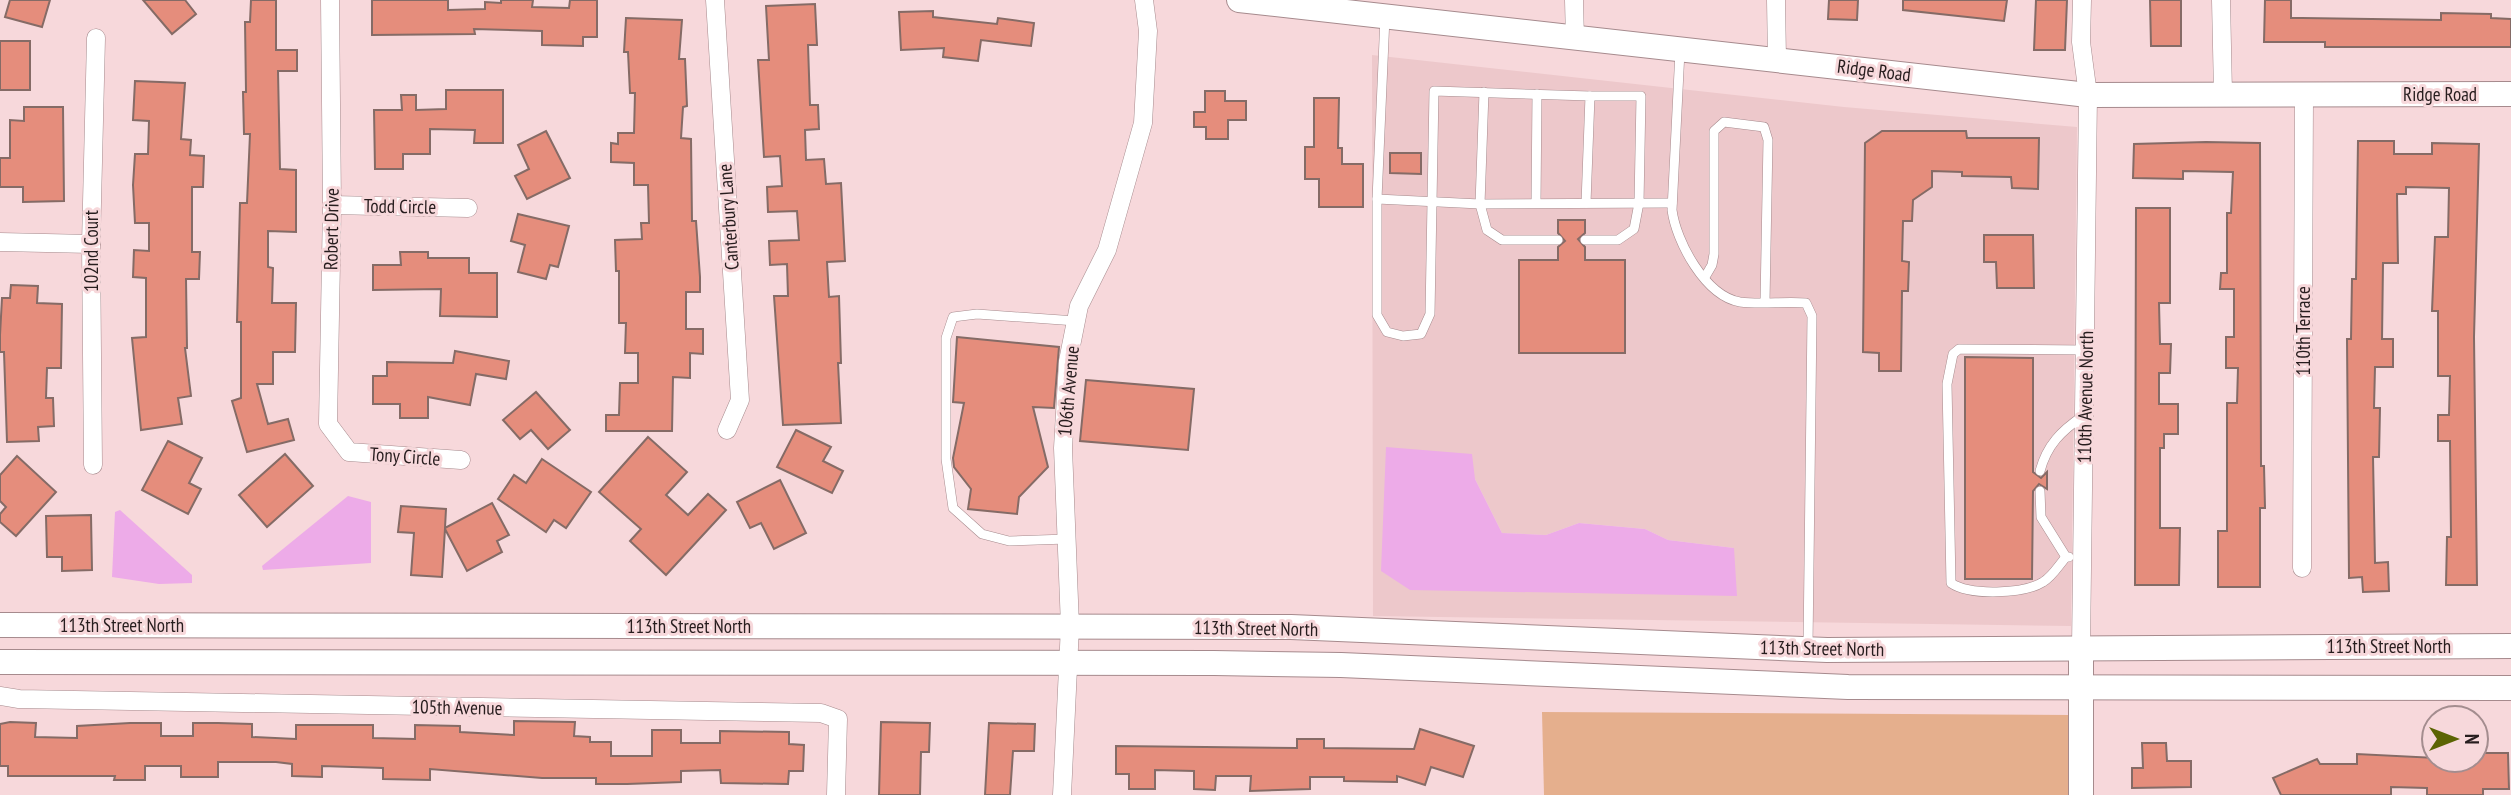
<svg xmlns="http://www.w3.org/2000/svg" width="2511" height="795" viewBox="0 0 2511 795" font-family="'PT Sans Narrow',sans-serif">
<rect width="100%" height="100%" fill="#f7d8db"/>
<!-- built -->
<path fill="#edc8cb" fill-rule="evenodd" d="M1372 55 1844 107 2077 127 2071 626 1373 616ZM1475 479 1502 533 1546 535 1579 523 1645 529 1668 540 1734 548 1411 590Z"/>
<!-- green -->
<path fill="#e5af8d" d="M1542 712 2070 715V795H1544Z"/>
<!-- water -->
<g fill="#edabe8">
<path d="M1386 447 1472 454 1475 479 1502 533 1546 535 1579 523 1645 529 1668 540 1734 548 1737 596 1410 590 1381 571Z"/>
<path d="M348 496 371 502V563L263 570 262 566Z"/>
<path d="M120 510 192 575V583L159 584 112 577 115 512Z"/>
</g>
<!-- building -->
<g fill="#e58d7c" stroke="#856b66" stroke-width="2">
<path d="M10 0H50L42 27 5 17Z"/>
<path d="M143 0H185L196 14 172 34Z"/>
<path d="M251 0H276V50H297V71H278L280 169 296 170V232L268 231V267L273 268 272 303H296L295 352H273V384H257L268 424 288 419 294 440 247 452 232 401 241 398V322H237L240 203H247L250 134H244L243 92H246L245 22H250Z"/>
<path d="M372 0H448V10L485 9V2L501 3V0H533L532 7 569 8 570 0H597V37H583V46L542 45V31L474 29 475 34 372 35Z"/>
<path d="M1829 0H1858L1857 20 1828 19Z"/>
<path d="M1903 0H2007L2004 21 1903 10Z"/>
<path d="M2036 0H2067L2065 50H2034Z"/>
<path d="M2150 0H2181V46H2151Z"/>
<path d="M2265 0H2291V18H2302L2441 20V13L2491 14V18L2511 19V47H2325V42H2264Z"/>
<path d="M815 4 817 45H808L810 105H818L819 129 805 130 806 160 824 159 826 184 841 183 845 261 827 262 829 297 839 296 841 363H838L841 423 783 425 774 296H788L787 264 770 265 769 241 799 240 797 211 768 212 767 187 782 186 780 156 764 157 758 60H769L766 6Z"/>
<path d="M933 11V17L997 24 998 18 1034 23 1031 46 981 40 978 61 943 57 944 48 901 50 899 12Z"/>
<path d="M626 18 682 20 679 59H685L687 106 683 107 681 138 691 139 692 221H696L700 277V292H686V329H703V354L690 353V378L673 377 672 431H606V415H619L620 383H638V353H625L626 323H619V271H616L615 240 642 239 641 223H649L648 185H634V163L611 162V143L618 144V133H634L635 93H630L628 52H624Z"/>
<rect x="0" y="41" width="30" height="49"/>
<path d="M135 81 185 83 181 139 191 140 190 155 204 156 203 187H192V252H200L199 279H186L187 348H185L191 396 178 398 182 424 141 430 132 338 146 337V278L133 277 134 250 149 251V223H135L133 185 135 154H148L149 121 133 120Z"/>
<path d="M446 90H503V143H474L475 130 430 129V154H403V169H375L374 110H402L401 95H416V110L446 109Z"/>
<path d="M1205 91H1225V101H1246V120H1228V139H1206V127H1194V112H1205Z"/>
<path d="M1314 98H1339L1338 148H1342V164H1363V207H1319V179H1305V147H1314Z"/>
<path d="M24 107H63L64 201 23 202V187H0V158H10V120L24 121Z"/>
<path d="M546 131 570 178 527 199 515 176 529 169 518 145Z"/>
<path d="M1882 131H1966L1967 138H2039L2038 189 2012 188 2011 177 1962 176V172L1932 171V187L1913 200 1912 221H1903L1902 261 1909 262 1908 291H1902L1901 371H1879V353L1863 352 1865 143Z"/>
<path d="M2358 141H2394V154H2432V143L2479 144 2474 337 2477 585H2446L2447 537H2451L2450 441H2438V415H2449L2450 376H2438V311H2432L2435 237H2448L2449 188 2406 187V194H2397L2398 263H2383L2382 339H2393V367H2375L2374 408H2380L2379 457H2373L2375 563 2388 562 2389 591 2363 592 2362 577 2349 578 2347 339H2351L2352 279H2356Z"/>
<path d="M2206 142 2260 143 2261 466H2264L2265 508H2260V587H2218V531H2227V403H2237L2238 368H2226V337H2234V289H2220L2221 273H2227V213H2231L2233 172 2183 171V179L2133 178 2134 144Z"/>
<path d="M1390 153H1421V174L1390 173Z"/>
<path d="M2136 208H2170V303H2159L2160 344H2171L2170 373H2159V404H2178V434H2164V448H2160V528H2180L2179 585H2135Z"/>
<path d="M518 214 569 226 558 267 550 265 546 279 518 272 525 245 511 241Z"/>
<path d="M1558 220H1585V233L1578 239 1585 247V260H1625V353H1519V260H1558V247L1565 241 1558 233Z"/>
<path d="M1984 235H2033L2034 288H1997L1996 262H1984Z"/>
<path d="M400 252H428V258H469V273H497V317L440 316 441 289 373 290V265H401Z"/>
<path d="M11 285 38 286 37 303 62 304 61 368H47L46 398H53L54 426 38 427 39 441 7 442 4 352H0V335L2 298H10Z"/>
<path d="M957 337 1059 347 1054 408 1033 407 1048 467 1019 497 1017 514 968 509 971 489 954 467 953 458 964 403 953 402Z"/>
<path d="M455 351 509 361 506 379 476 374 470 405 428 397V418H400V404H373V376H387V362L453 363Z"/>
<path d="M1965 357 2033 358V472L2041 478 2047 472V489L2039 484 2033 491 2032 579H1965Z"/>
<path d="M1086 380 1194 389 1188 450 1080 441Z"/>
<path d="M536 392 570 430 548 449 531 430 520 439 503 420Z"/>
<path d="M796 430 831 447 823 461 843 471 832 493 777 467Z"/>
<path d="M648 437 687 472 666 495 688 515 708 494 726 510 666 575 630 541 641 529 599 492Z"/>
<path d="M168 441 202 458 189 483 201 489 188 514 142 490Z"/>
<path d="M285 454 313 486 267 527 239 495Z"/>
<path d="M17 456 56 492 16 536 0 522V514L6 507 0 501V475Z"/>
<path d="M542 459 591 492 566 528 554 520 546 532 498 499 514 475 526 483Z"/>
<path d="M780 480 806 533 774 549 761 523 750 528 737 502Z"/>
<path d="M492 503 509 535 497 541 502 552 467 571 445 529 442 577 411 575 414 533 398 532 401 506 446 509 445 528Z"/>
<path d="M91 515 92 570 62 571V557H47L46 516Z"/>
<path d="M514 721 575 722 574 736 590 737V742H611V756H652V730H681V743H720V731L789 732V744L804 745 803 771H789L788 784 721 783 720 770 681 771V782L627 784H596V778H542L430 769V780L383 779V768L322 766V777L292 776V764L276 762H218V777H181V766H145V780H114L115 776H8V766H0V724L10 722 36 723 35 737 77 738V726L130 723H161V736H193V723H218L252 724V737L296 739V725H373V738L415 739V725L460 726V732L514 735Z"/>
<path d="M881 722 930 723 929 752H921L920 795H879Z"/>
<path d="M989 723 1035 724 1034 751H1013L1010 795H985Z"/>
<path d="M1420 729 1474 746 1463 777 1431 767 1425 785 1397 776V782L1344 781V777H1310V789L1250 791 1251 776H1216L1215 790 1194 789V771L1155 770V789H1129V774H1116V746L1297 748V739H1324V748L1414 749Z"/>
<path d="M2142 743H2166L2167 761H2191V787L2132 788V768H2143Z"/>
<path d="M2476 753H2508L2509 789H2483V795H2427V788L2391 787V795H2281L2273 778 2317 759 2320 764H2357V754L2476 760Z"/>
</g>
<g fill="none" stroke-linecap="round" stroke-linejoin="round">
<!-- lane casing -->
<g stroke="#a68a8d" stroke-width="10">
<g id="lane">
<path d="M1385 17 1377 199 1480 204 1672 203"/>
<path d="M1680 51 1672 210C1676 241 1705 296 1740 302 1762 305 1784 301 1806 303L1812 316 1808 647"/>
<path d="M1484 92 1480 204 1487 230 1502 240H1558"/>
<path d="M1377 199V315L1387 332 1403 336 1421 334 1430 314 1434 91 1590 96 1586 203"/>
<path d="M1536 203 1537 94"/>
<path d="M1585 240H1618L1634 229 1639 203 1641 96H1590"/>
<path d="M1705 277 1712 265 1714 254V131L1724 122 1764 127 1768 140 1765 302"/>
<path d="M2040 471C2047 445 2061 431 2083 416"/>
<path d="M2040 491 2041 517 2066 557H2069"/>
<path d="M1067 539 1009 541 982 534 953 508 946 459V338L953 317 977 314 1076 321"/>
<path d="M2066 557C2059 565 2052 577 2043 582 2024 594 1970 596 1951 583L1947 384 1953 354 1959 349 2085 350"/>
</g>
</g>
<!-- street casing -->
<g stroke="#a68a8d" stroke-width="19">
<g id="street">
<path d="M330 0 332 205 328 424 349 452 461 460"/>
<path d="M715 0 740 400 727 430"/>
<path d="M1574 0 1575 40"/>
<path d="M1776 0 1777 59"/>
<path d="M2221 0 2223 93"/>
<path d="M332 205 468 208"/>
<path d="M0 242 91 244"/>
<path d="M93 465 91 244 96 38"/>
<path d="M2302 568 2304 95"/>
<path d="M2081 647 2088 95 2081 42 2082 0"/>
<path d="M0 696 19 699 821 713 838 719 836 795"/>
<path d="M1062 795 1070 626 1063 448 1068 361 1079 306 1107 250 1143 123 1148 31 1144 0"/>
</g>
</g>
<!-- secondary casing -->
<g stroke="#a68a8d" stroke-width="26">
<g id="secondary">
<path d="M1239 0 2088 95 2511 94"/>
<path d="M0 625 1291 627 1827 650 2511 646"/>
<path d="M0 662 1214 663 1341 665 1848 687 2511 688"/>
<path d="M2081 795V647"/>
</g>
</g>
<!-- lane -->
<use href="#lane" stroke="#fff" stroke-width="9"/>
<!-- street -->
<use href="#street" stroke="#fff" stroke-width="18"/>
<!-- secondary -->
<use href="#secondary" stroke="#fff" stroke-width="24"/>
</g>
<g text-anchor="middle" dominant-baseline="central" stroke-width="6" stroke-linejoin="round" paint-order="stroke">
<!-- street labels -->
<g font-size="19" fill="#271d1e" stroke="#f7d8db">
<text transform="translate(1874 70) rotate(7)">Ridge Road</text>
<text x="2440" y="94">Ridge Road</text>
<text transform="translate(400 206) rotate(1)">Todd Circle</text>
<text transform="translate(728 217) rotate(-94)">Canterbury Lane</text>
<text transform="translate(331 229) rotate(-89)">Robert Drive</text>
<text transform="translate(91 251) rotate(-90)">102nd Court</text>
<text transform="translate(2303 331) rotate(-90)">110th Terrace</text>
<text transform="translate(1068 391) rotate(-85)">106th Avenue</text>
<text transform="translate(2085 397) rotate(-89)">110th Avenue North</text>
<text transform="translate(405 456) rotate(4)">Tony Circle</text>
<text x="122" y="625">113th Street North</text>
<text x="689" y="626">113th Street North</text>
<text transform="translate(1256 628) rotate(1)">113th Street North</text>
<text x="2389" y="646">113th Street North</text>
<text transform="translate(1822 648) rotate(1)">113th Street North</text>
<text transform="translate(457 707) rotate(1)">105th Avenue</text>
</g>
</g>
<!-- north arrow -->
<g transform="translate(2455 739) rotate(90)"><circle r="33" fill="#f7d8db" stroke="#a48d8f" stroke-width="2"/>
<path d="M0-5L12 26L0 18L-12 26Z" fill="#5b6403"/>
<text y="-10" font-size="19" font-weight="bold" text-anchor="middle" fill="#271d1e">N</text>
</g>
</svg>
